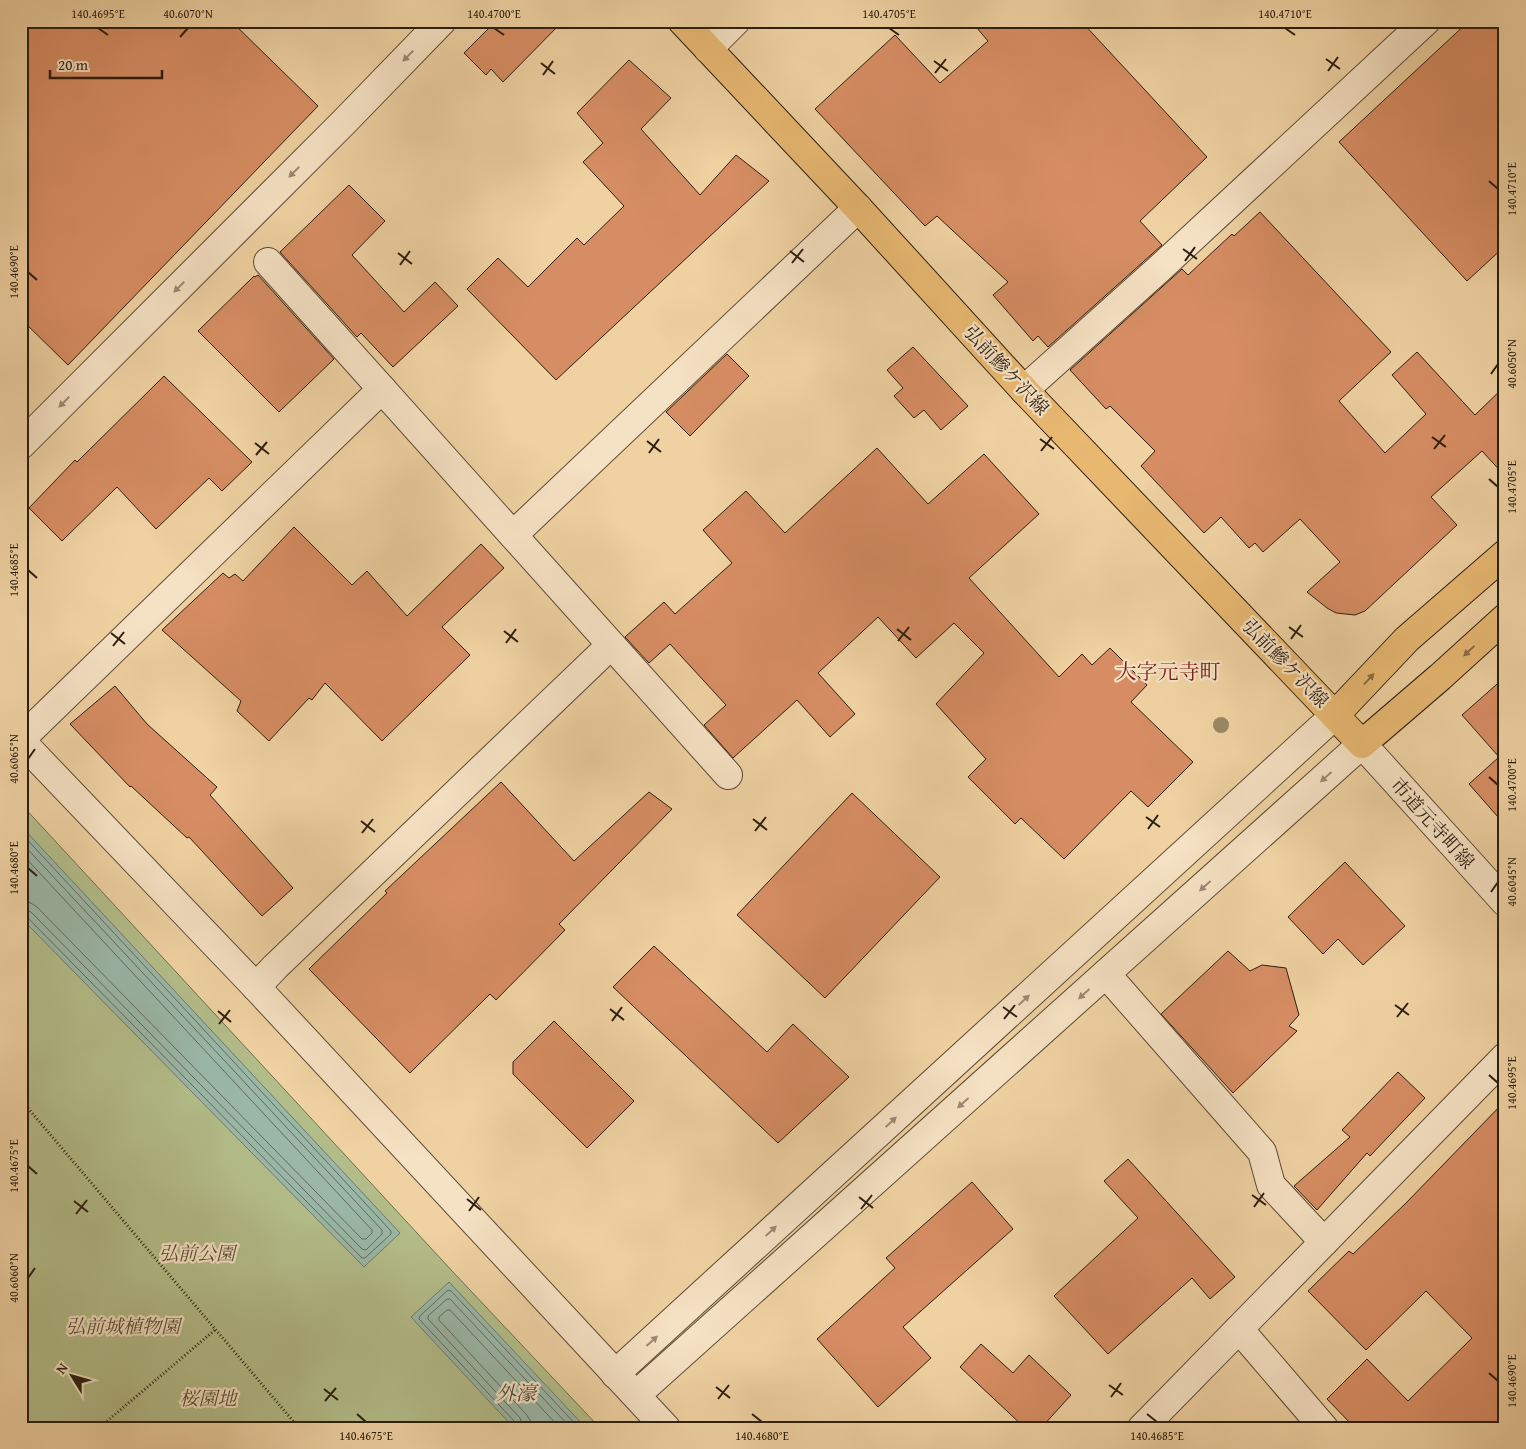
<svg xmlns="http://www.w3.org/2000/svg" width="1526" height="1449" viewBox="0 0 1526 1449" font-family="'Gentium Book Plus','Noto Serif JP',serif">
<rect width="100%" height="100%" fill="#efd1a2"/>
<filter id="stains"><feTurbulence type="fractalNoise" baseFrequency=".004" numOctaves="4"/><feColorMatrix values="0 0 0 0 .2 0 0 0 0 .09 0 0 0 0 .02 0 0 0 .5 -.17"/></filter>
<radialGradient id="worn" r=".72"><stop offset=".6" stop-color="#630" stop-opacity="0"/><stop offset="1" stop-color="#630" stop-opacity=".3"/></radialGradient>
<!-- green -->
<path fill="#b3bd89" stroke="#6f6e4c" d="M21 804 453 1272 600 1428H21Z"/>
<!-- water -->
<g fill="#9ab7a7" stroke="#6e7a6b">
<path d="M21 826 400 1233 364 1267 21 918Z"/>
<path d="M449 1282 586 1428H514L411 1317Z"/>
</g>
<g fill="none" stroke-linecap="round" stroke-linejoin="round">
<!-- shore -->
<g stroke="#626a5c" stroke-width="1">
<path d="M21 833 391 1231V1234L365 1258H362L27 917 21 915"/>
<path d="M21 842 382 1230V1234L366 1250 362 1249 31 912 21 909"/>
<path d="M21 853 372 1230V1233L366 1239H362L37 907 29 902 21 901"/>
<path d="M517 1428 515 1422 419 1319 420 1316 448 1290 451 1291 579 1428"/>
<path d="M523 1428 520 1418 428 1319V1316L447 1299H450L571 1428"/>
<path d="M531 1428 530 1420 526 1414 439 1320V1317L447 1310H450L560 1428"/>
</g>
</g>
<!-- building -->
<g fill="#d78d63" stroke="#2b1e10">
<path d="M21 21H231L318 106 68 365 21 319Z"/>
<path d="M496 21H563L503 82 491 69 486 75 464 53Z"/>
<path d="M971 21H1081L1207 157 1140 221 1162 245 1048 347 1038 336 1033 341 993 295 1008 282 937 216 925 226 815 109 895 35 940 83 988 41Z"/>
<path d="M1469 21H1505V246L1467 281 1339 142Z"/>
<path d="M629 60 671 98 641 129 700 195 736 155 769 181 556 380 467 289 498 258 528 287 577 238 584 245 624 206 583 162 603 143 577 113Z"/>
<path d="M349 185 385 221 352 255 404 312 435 282 458 306 393 367 361 333 357 337 280 252Z"/>
<path d="M1260 212 1391 352 1339 401 1385 453 1426 414 1392 375 1417 352 1475 415 1505 386V476L1482 451 1431 497 1457 525 1365 611 1355 615 1336 613 1327 608 1307 592 1340 562 1300 519 1263 552 1255 543 1249 548 1221 517 1204 533 1141 466 1155 451 1110 406 1106 409 1070 370 1182 269 1188 275 1232 234 1234 236Z"/>
<path d="M258 275 334 359 279 412 198 331 254 276 255 277Z"/>
<path d="M913 347 968 406 941 430 924 410 914 418 894 396 903 388 887 370Z"/>
<path d="M727 354 749 376 690 436 666 412Z"/>
<path d="M164 376 252 462 222 491 209 478 156 529 117 487 62 541 29 508 75 460 77 462Z"/>
<path d="M877 448 928 504 984 454 1039 514 969 578 1059 677 1082 654 1092 665 1110 648 1147 685 1131 702 1193 762 1148 807 1131 791 1064 859 1021 818 1015 824 968 777 986 759 936 704 984 653 954 623 916 658 878 617 818 673 855 714 830 737 797 700 733 758 704 725 726 705 670 644 649 663 625 637 664 602 675 614 732 563 703 530 746 491 785 533Z"/>
<path d="M294 527 352 585 367 571 407 616 481 544 504 568 442 627 470 655 382 741 325 683 312 700 309 698 269 741 237 711 241 701 162 630 223 573 229 578 235 574 243 581Z"/>
<path d="M1505 677V825L1469 784 1499 757 1462 715Z"/>
<path d="M115 686 147 724 217 787 210 795 293 888 262 916 189 837 187 838 131 786 130 787 70 724Z"/>
<path d="M501 782 574 861 649 792 672 809 559 924 565 930 496 1000 490 994 410 1073 309 969 387 893 385 891Z"/>
<path d="M852 793 940 877 825 998 737 915Z"/>
<path d="M1345 862 1405 926 1363 965 1338 939 1323 954 1288 917Z"/>
<path d="M654 946 767 1052 793 1024 849 1077 778 1143 613 987Z"/>
<path d="M1228 951 1250 971 1262 965 1286 968 1299 1015 1289 1026 1297 1031 1233 1093 1161 1014Z"/>
<path d="M554 1021 634 1101 587 1148 513 1074V1062Z"/>
<path d="M1398 1072 1425 1098 1370 1156 1367 1153 1317 1210 1294 1186 1350 1137 1342 1130Z"/>
<path d="M1505 1101V1428H1355L1327 1399 1367 1359 1408 1401 1472 1338 1426 1291 1366 1350 1308 1291 1349 1251 1353 1254 1405 1204Z"/>
<path d="M1128 1159 1235 1277 1210 1299 1192 1278 1108 1354 1054 1296 1138 1218 1104 1181Z"/>
<path d="M972 1182 1013 1229 903 1327 931 1358 878 1407 817 1339 895 1268 886 1258Z"/>
<path d="M981 1344 1013 1373 1029 1355 1071 1395 1041 1428H1025L960 1367Z"/>
</g>
<g fill="none" stroke-linecap="round" stroke-linejoin="round">
<!-- minor casing -->
<g stroke="#5c4b34" stroke-width="30">
<g id="minor">
<path d="M708 49 736 21"/>
<path d="M268 262 728 775"/>
<path d="M1024 390 1160 268 1426 21"/>
<path d="M21 445 345 121 442 21"/>
<path d="M513 535 858 208"/>
<path d="M21 739 382 389"/>
<path d="M21 741 256 987 666 1428"/>
<path d="M1106 974 1262 1152 1271 1185 1324 1242"/>
<path d="M256 987 275 967 611 645"/>
<path d="M1239 1329 1324 1428"/>
<path d="M615 1374 1335 715"/>
<path d="M636 1395 1362 744 1505 902"/>
<path d="M1142 1428 1505 1057"/>
</g>
</g>
<!-- major casing -->
<g stroke="#2b1e10" stroke-width="30">
<g id="major">
<path d="M682 21 858 208 1024 390 1362 744 1440 677 1505 618"/>
<path d="M1335 715 1407 639 1505 554"/>
</g>
</g>
<!-- path -->
<g stroke="#2b1e10" stroke-width="3" stroke-dasharray="1 2.5" stroke-linecap="butt">
<path d="M21 1100 299 1428"/>
<path d="M99 1428 216 1329"/>
</g>
<!-- minor -->
<use href="#minor" stroke="#f5e1c3" stroke-width="28"/>
<!-- major -->
<use href="#major" stroke="#e8b871" stroke-width="28"/>
</g>
<!-- trees -->
<circle fill="#9a8966" cx="1221" cy="725" r="8"/>
<!-- one-way arrows -->
<defs><path id="oneway-solid" d="M-6-.8H1V-3.2L6.5 0L1 3.2V.8H-6Z" transform="scale(1.25)"/></defs>
<g fill="#9a8972">
<use href="#oneway-solid" transform="translate(408 56) rotate(134)"/>
<use href="#oneway-solid" transform="translate(294 172) rotate(135)"/>
<use href="#oneway-solid" transform="translate(179 287) rotate(135)"/>
<use href="#oneway-solid" transform="translate(64 402) rotate(135)"/>
<use href="#oneway-solid" transform="translate(1326 777) rotate(138)"/>
<use href="#oneway-solid" transform="translate(1205 886) rotate(138)"/>
<use href="#oneway-solid" transform="translate(1084 994) rotate(138)"/>
<use href="#oneway-solid" transform="translate(1024 1000) rotate(-43)"/>
<use href="#oneway-solid" transform="translate(963 1103) rotate(138)"/>
<use href="#oneway-solid" transform="translate(891 1122) rotate(-43)"/>
<use href="#oneway-solid" transform="translate(771 1231) rotate(-43)"/>
<use href="#oneway-solid" transform="translate(652 1341) rotate(-42)"/>
</g>
<g fill="#8a6b40">
<use href="#oneway-solid" transform="translate(1469 651) rotate(137)"/>
<use href="#oneway-solid" transform="translate(1369 679) rotate(-47)"/>
</g>
<!-- ticks -->
<path fill="none" stroke="#2b1e10" stroke-width="2" d="M98 28 108 35M494 28 504 35M889 28 899 35M1285 28 1295 35M180 37 188 28M1326 59 1340 69M934 61 948 71M541 63 555 74M1328 71 1338 57M935 73 946 59M543 75 553 61M1489 181 1498 189M1183 249 1197 259M790 251 804 262M398 253 412 264M1185 261 1195 247M792 263 803 249M400 265 410 251M28 272 37 280M1491 374 1498 364M1432 437 1446 447M1040 439 1054 449M647 441 661 452M255 443 269 454M1434 449 1445 435M1041 451 1052 437M649 453 659 439M256 455 267 442M1489 479 1498 487M28 570 37 578M1289 627 1303 637M897 629 911 640M504 631 518 642M111 633 125 644M1291 639 1301 625M898 641 909 627M506 643 516 629M113 646 124 632M28 759 35 749M1489 777 1498 785M1146 817 1160 827M753 819 767 830M361 821 375 832M1148 829 1158 815M755 831 766 817M362 833 373 819M28 868 37 876M1491 892 1498 882M1395 1005 1409 1015M1003 1007 1017 1017M610 1009 624 1020M218 1011 231 1022M1397 1017 1408 1003M1004 1019 1015 1005M612 1021 622 1007M219 1024 230 1010M1489 1075 1498 1083M28 1166 37 1174M1252 1195 1266 1205M859 1197 873 1208M467 1199 481 1210M74 1201 88 1212M1254 1207 1264 1193M861 1209 872 1195M469 1211 479 1197M76 1214 87 1200M28 1278 35 1268M1489 1373 1498 1381M1109 1385 1123 1395M716 1387 730 1398M324 1389 338 1400M1111 1397 1121 1383M718 1399 729 1385M325 1401 336 1388M357 1414 366 1422M752 1414 762 1422M1147 1414 1157 1422"/>
<g text-anchor="middle" dominant-baseline="central" stroke-width="4.5" stroke-linejoin="round" paint-order="stroke">
<!-- street labels -->
<g font-size="19" fill="#2b1e10" stroke="#f5e1c3">
<text transform="translate(1007 370) rotate(47)">弘前鰺ケ沢線</text>
<text transform="translate(1286 663) rotate(46)">弘前鰺ケ沢線</text>
<text transform="translate(1433 823) rotate(48)">市道元寺町線</text>
</g>
<!-- park labels -->
<g font-size="19" font-style="italic" fill="#544e34" stroke="#f5e1c3">
<text x="197" y="1253">弘前公園</text>
<text x="123" y="1326">弘前城植物園</text>
<text x="208" y="1398">桜園地</text>
</g>
<!-- water labels -->
<g font-size="20" font-style="italic" fill="#4c4c3d" stroke="#f5e1c3">
<text x="516" y="1392">外濠</text>
</g>
<!-- quarter labels -->
<g font-size="21" fill="#7a1f14" stroke="#f5e1c3">
<text x="1168" y="671">大字元寺町</text>
</g>
</g>
<!-- margin -->
<rect width="1526" height="1449" fill="none" stroke="#efd1a2" stroke-width="55"/>
<!-- north arrow -->
<g transform="translate(72 1376) rotate(307)" stroke="#f5e1c3" stroke-width="4" paint-order="stroke">
<path d="M0-4L9 19L0 12L-9 19Z" fill="#2b1e10"/>
<text y="-8" font-size="14" font-weight="bold" text-anchor="middle" fill="#2b1e10">N</text>
</g>
<!-- scale -->
<path d="M50 70v8h112v-8" fill="none" stroke="#2b1e10" stroke-width="2.5"/>
<text x="58" y="70" font-size="15" fill="#2b1e10" stroke="#f5e1c3" stroke-width="4" paint-order="stroke">20 m</text>
<rect x="28" y="28" width="1470" height="1394" fill="none" stroke="#2b1e10" stroke-width="2"/>
<g font-size="12" text-anchor="middle" fill="#2b1e10">
<text x="98" y="18">140.4695°E</text>
<text x="188" y="18">40.6070°N</text>
<text x="494" y="18">140.4700°E</text>
<text x="889" y="18">140.4705°E</text>
<text x="1285" y="18">140.4710°E</text>
<text transform="translate(1512 189) rotate(-90)" y="4">140.4710°E</text>
<text transform="translate(14 272) rotate(-90)" y="4">140.4690°E</text>
<text transform="translate(1512 364) rotate(-90)" y="4">40.6050°N</text>
<text transform="translate(1512 487) rotate(-90)" y="4">140.4705°E</text>
<text transform="translate(14 570) rotate(-90)" y="4">140.4685°E</text>
<text transform="translate(14 759) rotate(-90)" y="4">40.6065°N</text>
<text transform="translate(1512 785) rotate(-90)" y="4">140.4700°E</text>
<text transform="translate(14 868) rotate(-90)" y="4">140.4680°E</text>
<text transform="translate(1512 882) rotate(-90)" y="4">40.6045°N</text>
<text transform="translate(1512 1083) rotate(-90)" y="4">140.4695°E</text>
<text transform="translate(14 1166) rotate(-90)" y="4">140.4675°E</text>
<text transform="translate(14 1278) rotate(-90)" y="4">40.6060°N</text>
<text transform="translate(1512 1381) rotate(-90)" y="4">140.4690°E</text>
<text x="366" y="1440">140.4675°E</text>
<text x="762" y="1440">140.4680°E</text>
<text x="1157" y="1440">140.4685°E</text>
</g>
<rect width="100%" height="100%" filter="url(#stains)"/>
<rect width="100%" height="100%" fill="url(#worn)"/>
</svg>
